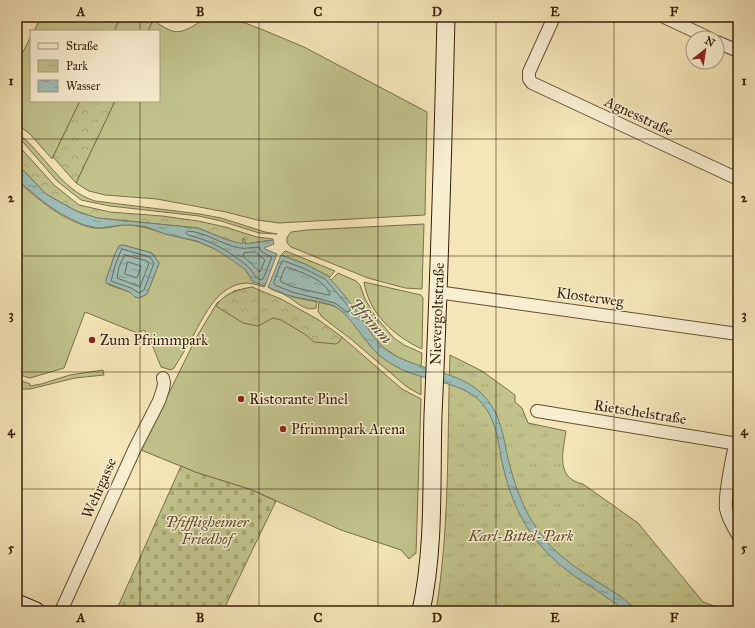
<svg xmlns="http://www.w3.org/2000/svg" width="755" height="628" viewBox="0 0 755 628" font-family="'IM FELL Great Primer',serif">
<defs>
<pattern id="forest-crowns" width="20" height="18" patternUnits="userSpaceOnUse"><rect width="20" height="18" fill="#c1c38b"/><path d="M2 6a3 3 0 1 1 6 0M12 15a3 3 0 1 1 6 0" fill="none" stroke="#a7a777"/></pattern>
<pattern id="cemetery-stones" width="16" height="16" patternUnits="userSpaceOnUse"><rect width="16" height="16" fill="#c1c38b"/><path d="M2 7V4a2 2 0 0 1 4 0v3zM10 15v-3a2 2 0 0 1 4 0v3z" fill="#a7a777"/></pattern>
<pattern id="park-tufts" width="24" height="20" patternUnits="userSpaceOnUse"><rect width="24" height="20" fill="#c1c38b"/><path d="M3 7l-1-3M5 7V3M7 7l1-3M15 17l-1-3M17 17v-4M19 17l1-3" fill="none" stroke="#a7a777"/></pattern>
<pattern id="water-ripples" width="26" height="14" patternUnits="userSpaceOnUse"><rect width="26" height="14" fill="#9ebeb7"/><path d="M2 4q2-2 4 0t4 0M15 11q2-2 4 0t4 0" fill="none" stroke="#829a93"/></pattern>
</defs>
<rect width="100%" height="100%" fill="#f4e6b8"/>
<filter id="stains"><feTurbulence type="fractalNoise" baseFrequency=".005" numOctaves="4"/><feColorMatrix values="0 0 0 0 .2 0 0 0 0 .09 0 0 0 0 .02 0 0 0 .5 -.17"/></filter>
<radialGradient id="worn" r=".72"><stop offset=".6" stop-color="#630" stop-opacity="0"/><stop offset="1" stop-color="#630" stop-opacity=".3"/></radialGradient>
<!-- green -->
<g fill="#c1c38b" stroke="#7c714a" fill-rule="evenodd">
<path d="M41 17H121L114 31H34Z"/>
<path d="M153 20C176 36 179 35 203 20L207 21 228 20 245 23 261 29 304 47 427 112 425 215 279 223 257 220 226 212 157 199 105 195 89 191 76 183 115 101H159V31H148Z"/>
<path d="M31 36V101H80L52 159 30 134 17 124V64Z"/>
<path d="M17 133C45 153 60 190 95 201L200 214 221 218 265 232 277 234 259 233 221 221 199 216 110 206 81 200 57 181 23 142 17 138Z"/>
<path d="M17 180C37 199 66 223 94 228 106 230 118 224 130 225 145 226 157 232 171 235 180 238 189 239 198 242 214 247 229 257 243 267 247 271 250 278 254 281 257 283 262 284 265 286L264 287C258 285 252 283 246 283 218 285 205 314 193 336 187 347 180 358 174 368L171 370 161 367 149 337 144 330 137 333 85 312 64 368 30 378 17 374ZM123 245 152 253 159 263 147 294 141 297H135L130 292 109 285 106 280 115 254 119 246Z"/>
<path d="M424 224 422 289 405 288 368 278 291 247C285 243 286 237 291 232L307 230Z"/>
<path d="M285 251 288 252 335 271 330 277 305 264 281 255Z"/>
<path d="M338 273 356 281 360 285 365 299 375 316 394 338 404 345 422 353 421 367 399 358 381 346 373 337 364 322 331 280Z"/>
<path d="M364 282 421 295 423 298 422 349C394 336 369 314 364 282Z"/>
<path d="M252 287 339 342 342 337 402 389 421 399 416 553 409 559 401 550 341 530 252 490 195 472 141 450 196 338 217 303 234 291Z"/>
<path d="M268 287 293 297 317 302 316 308C304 312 295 300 285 295 280 292 273 291 268 287Z"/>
<path d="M319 302C323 304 329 304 334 306 353 315 362 340 378 354 391 365 405 371 421 376V395L407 387 352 340 322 317 318 311Z"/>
<path d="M103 370 104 375 75 378 30 389H17V379L30 384V386L41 384 70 375Z"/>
</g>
<!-- forest -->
<g fill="url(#forest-crowns)" stroke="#7c714a">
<path d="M121 17H150L153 20 148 31H114Z"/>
<path d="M80 101H115L76 183 53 157Z"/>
<path d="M17 144 54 185 79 205 110 212 162 216 198 221 225 227 257 237 273 239V240L244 244 243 239 242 245 225 239 198 228 97 218 76 211 46 194 17 164Z"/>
<path d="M252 287 281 299 319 320 342 337 339 342 336 344 314 342 306 335 281 320 273 318 258 326 243 323 216 306C224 293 238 290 252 287Z"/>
</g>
<!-- cemetery -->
<path fill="url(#cemetery-stones)" stroke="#7c714a" d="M181 466 195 472 252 490 276 501 223 611H116Z"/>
<!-- park -->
<path fill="url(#park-tufts)" stroke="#7c714a" d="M450 355 482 371 515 395V402L522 408 528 423 566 431C563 452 555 478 583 484L638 523 703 602 729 611H436C450 526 447 440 450 355Z"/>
<!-- water -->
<g fill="url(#water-ripples)" stroke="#757e71">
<path d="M17 164 46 194 76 211 97 218 198 228 225 239 242 244 243 239H245V244L273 240 274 244 264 248 265 249 277 254 265 286 252 281 246 270 226 256 215 249 197 241 165 234 147 227 132 225H122L99 228 84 225 61 214 45 203 17 180Z"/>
<path d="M123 245 152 253 159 263 147 294 139 298 135 297 130 292 106 283V280L115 254 119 246Z"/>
<path d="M281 255 305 264 330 277 329 278C342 291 353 306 363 321 371 332 376 343 388 351 416 371 460 370 483 395 501 413 503 436 508 459 514 483 523 509 537 529 553 553 577 569 601 584 614 592 627 600 637 611 634 611 631 612 628 611 623 610 600 592 593 588 541 557 515 522 502 462 498 441 496 418 480 401 460 381 422 381 397 367 386 361 376 354 369 344 358 332 349 314 334 306 323 301 302 299 291 296 283 294 275 290 268 287Z"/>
</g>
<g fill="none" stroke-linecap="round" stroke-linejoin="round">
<!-- shore -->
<g stroke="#6b6e60" stroke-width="1">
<path d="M188 231C206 232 222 245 240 248 246 249 253 247 259 247L262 252 272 257 263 279 261 280C253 277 253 270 246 265 229 251 210 240 188 235L186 233Z"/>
<path d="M122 249 150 257 154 263 144 290 139 293 131 288 111 281 115 266Z"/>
<path d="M255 252 265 260 260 272 243 256 244 253Z"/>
<path d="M125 255 147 261 149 263 140 287 117 278 119 267Z"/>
<path d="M282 261H284L303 268 325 279 349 307 350 311 347 312 335 303 292 292 275 285 274 283Z"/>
<path d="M128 262 141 266 137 278 125 274Z"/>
<path d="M287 267C300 272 327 280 330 295H328L293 287 281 282 280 280 285 268Z"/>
</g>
<!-- street casing -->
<g stroke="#675135" stroke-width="14">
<g id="street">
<path d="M554 17 529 72V79L532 83 738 179"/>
<path d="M664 17 709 38"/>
<path d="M717 42 738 51"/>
<path d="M437 292 738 334"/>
<path d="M537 411 738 444"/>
<path d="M735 444C732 461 724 493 726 509 728 518 733 527 738 535"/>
<path d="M61 611 135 448 159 401 163 389 164 383 163 378"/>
</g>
</g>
<!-- secondary casing -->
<g stroke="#381f09" stroke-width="19">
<g id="secondary">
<path d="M17 603 36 611"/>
<path id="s1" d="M421 611C435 547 431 480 433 415 439 283 443 150 446 17"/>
</g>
</g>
<!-- street -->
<use href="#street" stroke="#f8efd1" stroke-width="12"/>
<!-- secondary -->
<use href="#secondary" stroke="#f8efd1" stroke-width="17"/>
</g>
<!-- grid -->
<path fill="none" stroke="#381f09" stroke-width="1" stroke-opacity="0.55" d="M140 17V31M259 17V611M378 17V611M496 17V611M614 17V611M140 101V611M17 139H738M17 256H738M17 372H738M17 489H738"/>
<!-- markers -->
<g fill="#8f2418" stroke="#f8efd1" stroke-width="1.5">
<circle cx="92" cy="340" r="4"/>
<circle cx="241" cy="399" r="4"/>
<circle cx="283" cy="429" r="4"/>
</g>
<g text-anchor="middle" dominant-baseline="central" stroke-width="3" stroke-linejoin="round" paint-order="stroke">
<!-- street labels -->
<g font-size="15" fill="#381f09" stroke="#f8efd1">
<text transform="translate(639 116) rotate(25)">Agnesstraße</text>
<text transform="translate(590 297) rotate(8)">Klosterweg</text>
<text stroke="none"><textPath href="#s1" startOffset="298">Nievergoltstraße</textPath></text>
<text transform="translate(640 412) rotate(9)">Rietschelstraße</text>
<text transform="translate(99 488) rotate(-66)">Wehrgasse</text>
</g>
<!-- poi labels -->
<g font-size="15" fill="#381f09" stroke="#f8efd1" text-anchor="start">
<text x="100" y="340">Zum Pfrimmpark</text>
<text x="249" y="399">Ristorante Pinel</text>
<text x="291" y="429">Pfrimmpark Arena</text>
</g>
<!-- park labels -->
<g font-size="15" font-style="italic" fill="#615030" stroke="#f8efd1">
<text x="207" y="522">Pfiffligheimer<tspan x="207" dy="17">Friedhof</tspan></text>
<text x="521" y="536">Karl-Bittel-Park</text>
</g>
<!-- water labels -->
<g font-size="16" font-style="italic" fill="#574f3d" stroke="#f8efd1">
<text transform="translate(371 321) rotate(48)">Pfrimm</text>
</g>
</g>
<!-- margin -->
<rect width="755" height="628" fill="none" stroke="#f4e6b8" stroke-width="44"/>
<!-- legend -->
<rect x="30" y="30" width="130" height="72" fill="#f8efd1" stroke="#ab9c81"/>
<rect x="38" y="43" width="20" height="6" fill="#f8efd1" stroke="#ab9c81"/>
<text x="66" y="50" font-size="12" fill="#381f09">Straße</text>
<rect x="38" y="60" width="20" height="12" fill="url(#park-tufts)" stroke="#ab9c81"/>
<text x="66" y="70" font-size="12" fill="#381f09">Park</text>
<rect x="38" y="80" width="20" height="12" fill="url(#water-ripples)" stroke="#ab9c81"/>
<text x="66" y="90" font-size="12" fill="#381f09">Wasser</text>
<!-- north arrow -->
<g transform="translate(705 50) rotate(30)"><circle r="19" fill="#f8efd1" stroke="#ab9c81"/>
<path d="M0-3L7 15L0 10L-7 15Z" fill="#8f2418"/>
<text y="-6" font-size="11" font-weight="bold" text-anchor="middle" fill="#381f09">N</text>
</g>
<rect x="22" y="22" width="711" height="584" fill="none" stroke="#381f09" stroke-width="1.5"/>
<g font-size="13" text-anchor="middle" font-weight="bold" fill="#381f09">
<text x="81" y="16">A</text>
<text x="200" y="16">B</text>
<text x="318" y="16">C</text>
<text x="437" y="16">D</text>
<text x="555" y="16">E</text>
<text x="674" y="16">F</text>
<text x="11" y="85">1</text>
<text x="744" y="85">1</text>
<text x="11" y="202">2</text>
<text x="744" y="202">2</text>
<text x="11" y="319">3</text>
<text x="744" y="319">3</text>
<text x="11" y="435">4</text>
<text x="744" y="435">4</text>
<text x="11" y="552">5</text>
<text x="744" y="552">5</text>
<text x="81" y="622">A</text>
<text x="200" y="622">B</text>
<text x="318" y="622">C</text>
<text x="437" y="622">D</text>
<text x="555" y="622">E</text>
<text x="674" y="622">F</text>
</g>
<rect width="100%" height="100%" filter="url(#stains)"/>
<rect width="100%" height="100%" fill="url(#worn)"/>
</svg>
